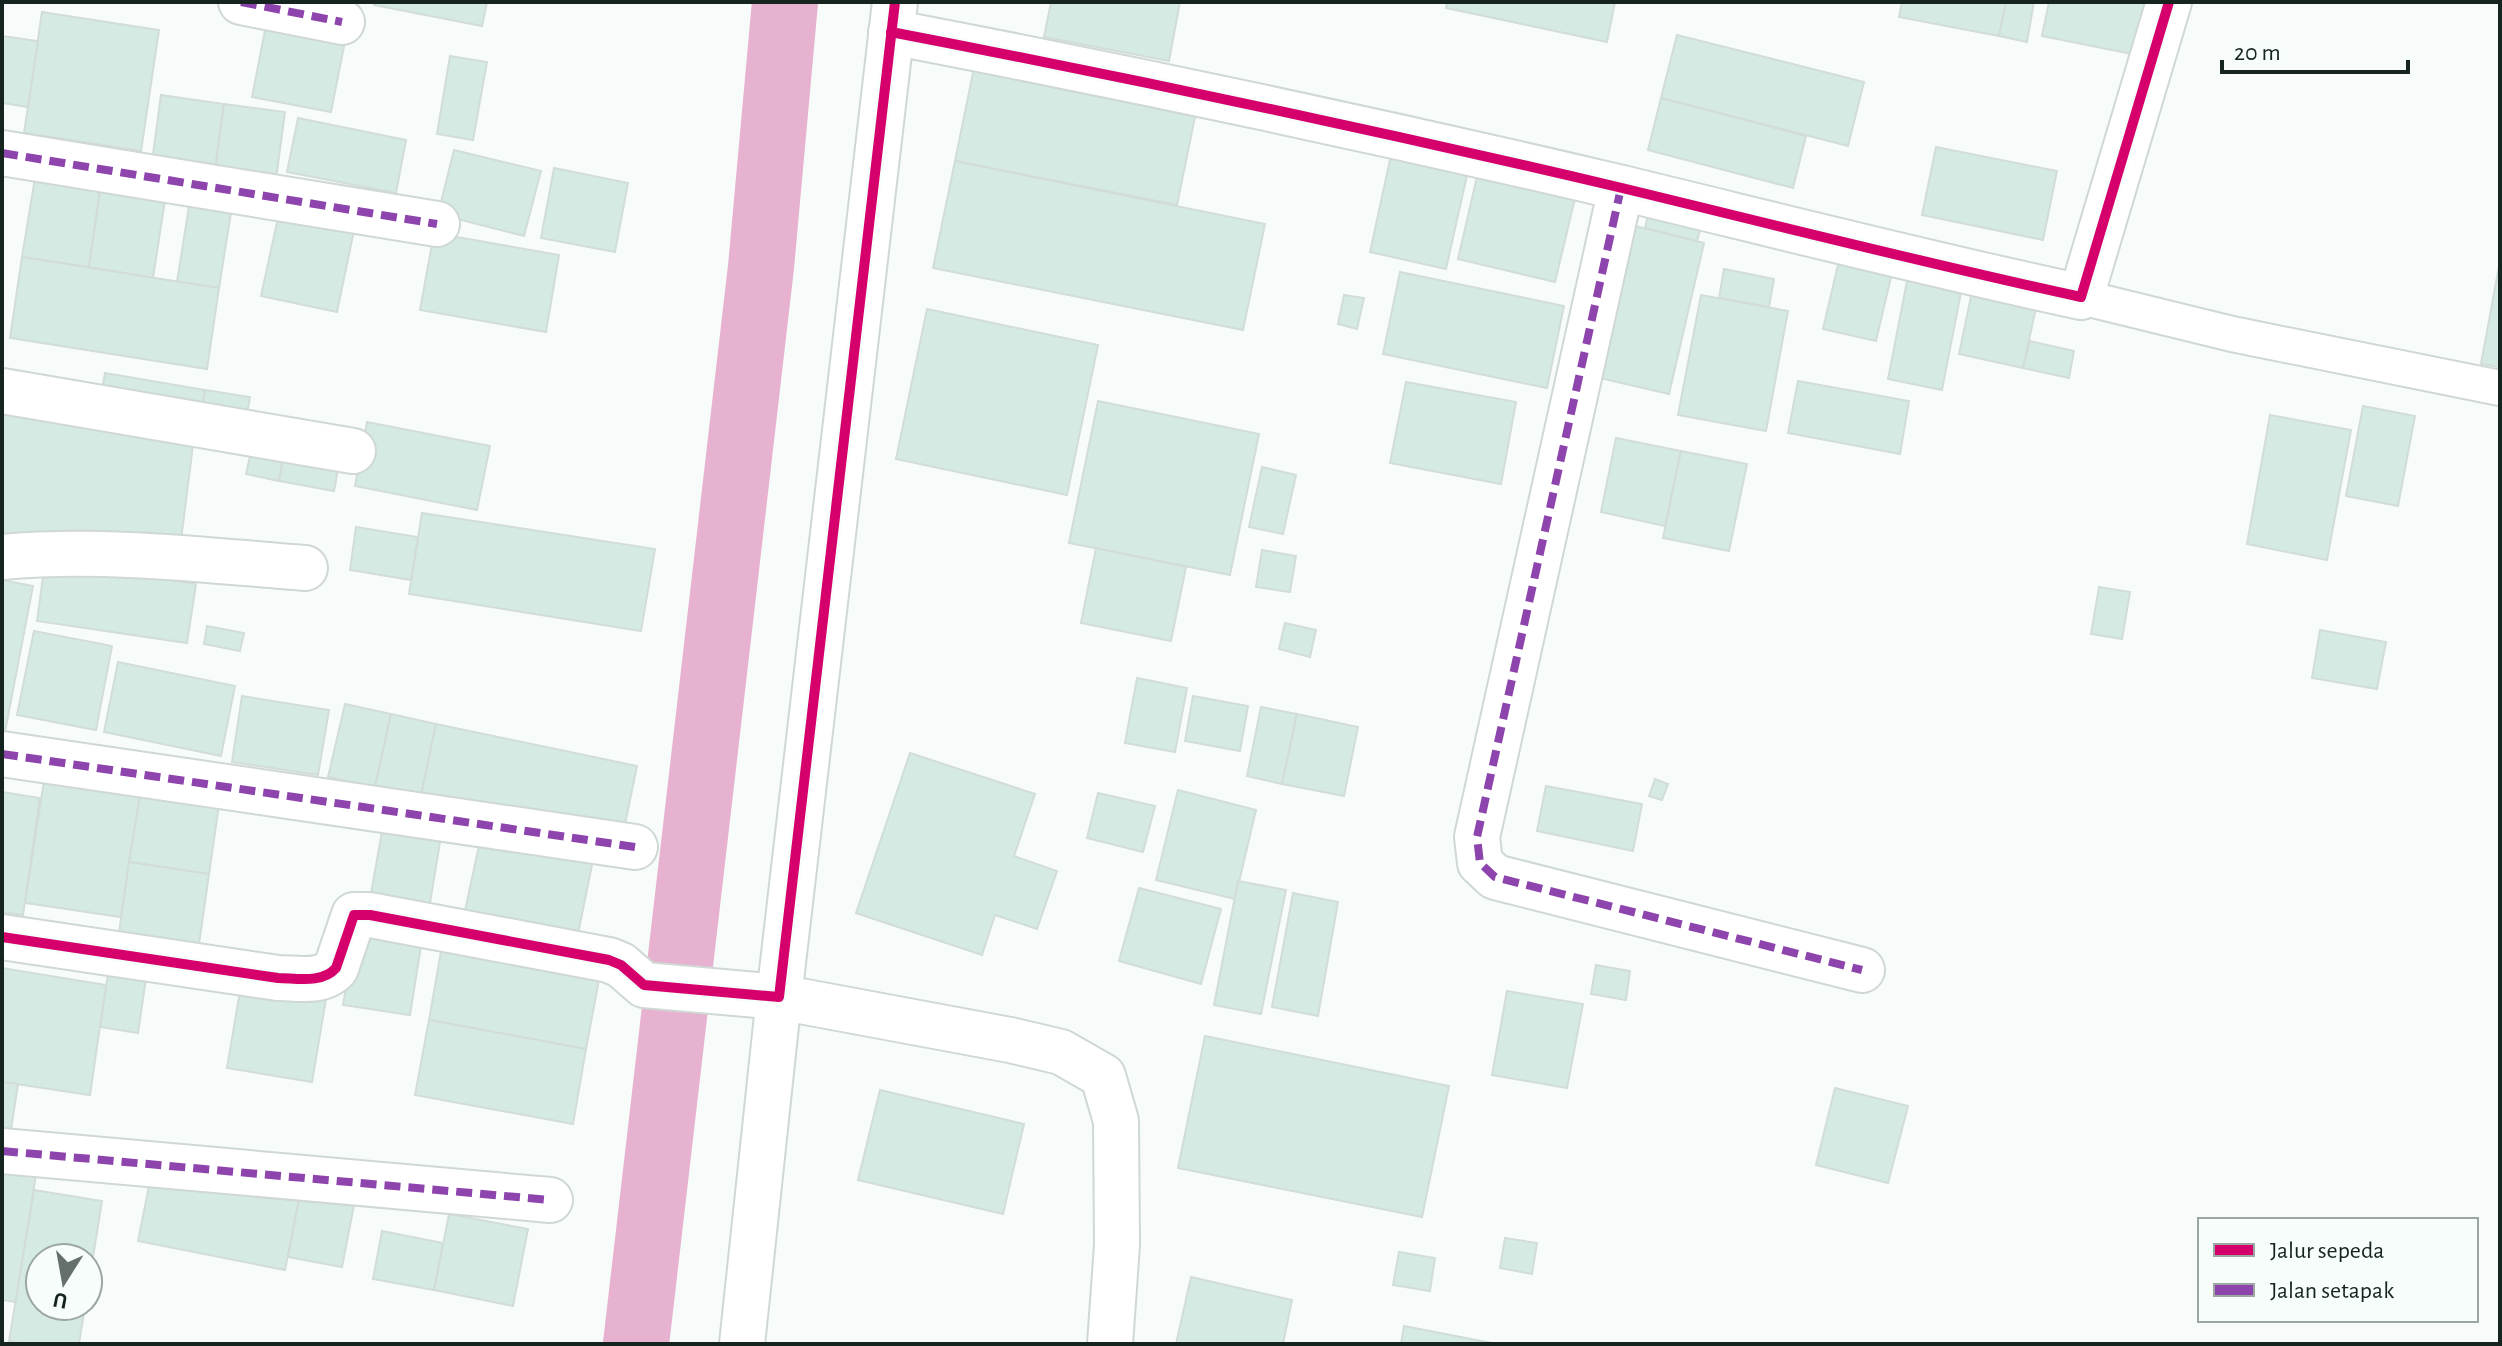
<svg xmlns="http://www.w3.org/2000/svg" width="2502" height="1346" viewBox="0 0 2502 1346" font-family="'Alegreya Sans',sans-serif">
<rect width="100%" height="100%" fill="#f7fcfa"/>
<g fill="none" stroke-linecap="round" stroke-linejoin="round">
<!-- canal -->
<path stroke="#e7b2cf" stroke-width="66" d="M636 1344 761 267 785 2"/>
</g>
<!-- building -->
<g fill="#d5eae3" stroke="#d2dcd8" stroke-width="2">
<path d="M375 2H487L482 26 374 5Z"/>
<path d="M1051 2H1180L1169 61 1044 37Z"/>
<path d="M1447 2H1615L1607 42 1446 8Z"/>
<path d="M1902 2H2006L1999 36 1899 17Z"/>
<path d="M2006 2H2034L2027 42 1999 36Z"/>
<path d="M2049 2H2158L2147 57 2042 36Z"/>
<path d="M42 12 159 30 141 151 24 133Z"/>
<path d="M268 15 347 31 331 112 252 97Z"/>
<path d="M1677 35 1864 82 1848 146 1661 98Z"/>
<path d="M2 36 38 41 28 107 2 103Z"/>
<path d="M450 56 487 62 473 140 437 134Z"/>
<path d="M974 68 1196 112 1177 205 955 161Z"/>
<path d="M161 95 224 104 215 170 152 162Z"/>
<path d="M1661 98 1806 136 1793 188 1648 150Z"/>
<path d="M224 104 285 112 276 179 215 170Z"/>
<path d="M298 118 406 140 396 193 287 172Z"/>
<path d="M1393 146 1470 162 1446 269 1370 252Z"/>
<path d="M1936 147 2057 171 2043 240 1922 215Z"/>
<path d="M454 150 541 171 524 236 438 214Z"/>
<path d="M955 161 1265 224 1243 330 933 268Z"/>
<path d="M37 166 102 177 89 267 22 257Z"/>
<path d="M554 168 628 183 615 252 541 238Z"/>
<path d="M1479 168 1577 190 1555 282 1458 259Z"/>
<path d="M102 177 167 187 153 278 89 267Z"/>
<path d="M191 194 233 200 219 288 177 282Z"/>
<path d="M281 204 356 221 337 312 261 296Z"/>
<path d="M1650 207 1703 220 1697 241 1645 228Z"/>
<path d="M1623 223 1704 243 1669 394 1587 375Z"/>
<path d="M434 233 559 255 546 332 420 310Z"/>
<path d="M1842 248 1895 260 1876 341 1823 329Z"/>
<path d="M22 257 219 288 207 369 10 338Z"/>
<path d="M2499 266 2500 267V367L2481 364Z"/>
<path d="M1724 269 1774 279 1769 307 1719 298Z"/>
<path d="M1909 271 1963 282 1942 390 1888 379Z"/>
<path d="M1400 272 1564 306 1547 388 1383 354Z"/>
<path d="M1974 282 2039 294 2023 368 1959 354Z"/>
<path d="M1344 295 1364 298 1357 329 1338 324Z"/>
<path d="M1701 295 1788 311 1766 431 1678 415Z"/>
<path d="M927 309 1098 345 1067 495 896 459Z"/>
<path d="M2030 341 2074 351 2069 378 2023 368Z"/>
<path d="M105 373 205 390 200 418 100 402Z"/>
<path d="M1798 381 1909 401 1900 454 1788 433Z"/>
<path d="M1406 382 1516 402 1501 484 1390 463Z"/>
<path d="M205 390 250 397 245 426 200 418Z"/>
<path d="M1098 401 1259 434 1230 575 1069 543Z"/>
<path d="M2 404 195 429 179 556 2 534Z"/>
<path d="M2363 406 2415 416 2398 506 2346 496Z"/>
<path d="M2270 415 2351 430 2327 560 2247 544Z"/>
<path d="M367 422 490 446 477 510 355 486Z"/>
<path d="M1616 438 1681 451 1665 526 1601 512Z"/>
<path d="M252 447 284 453 279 481 246 474Z"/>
<path d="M1681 451 1747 464 1729 551 1663 538Z"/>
<path d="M284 453 339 464 334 491 279 481Z"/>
<path d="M1262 467 1296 475 1283 534 1249 527Z"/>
<path d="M422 513 655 549 641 631 409 594Z"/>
<path d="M356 527 418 537 411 580 350 570Z"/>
<path d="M1096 548 1186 567 1171 641 1081 623Z"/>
<path d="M1262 550 1296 556 1290 592 1256 587Z"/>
<path d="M45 562 196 584 187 643 37 621Z"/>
<path d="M2 580 33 586 4 737H2Z"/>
<path d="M2099 587 2130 592 2122 639 2091 634Z"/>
<path d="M1285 623 1316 630 1310 657 1279 649Z"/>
<path d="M207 626 244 633 240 651 204 644Z"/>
<path d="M2320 630 2386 642 2377 689 2312 678Z"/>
<path d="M34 631 112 646 96 730 17 715Z"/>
<path d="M118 662 235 686 221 756 104 732Z"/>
<path d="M1137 678 1187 688 1175 752 1125 743Z"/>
<path d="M242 696 329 710 318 775 232 762Z"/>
<path d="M1193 696 1248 706 1240 751 1185 741Z"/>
<path d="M345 704 391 714 375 787 328 777Z"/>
<path d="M1261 707 1297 714 1282 784 1247 776Z"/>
<path d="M391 714 436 724 421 796 375 787Z"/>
<path d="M1297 714 1358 727 1344 796 1282 784Z"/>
<path d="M436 724 637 766 622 839 421 796Z"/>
<path d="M910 753 1035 794 1014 856 1057 871 1037 929 995 915 982 955 856 913Z"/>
<path d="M1655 779 1668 784 1662 800 1649 796Z"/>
<path d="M44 781 140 795 121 917 25 903Z"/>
<path d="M1546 786 1642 804 1633 851 1537 831Z"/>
<path d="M1178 790 1256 810 1235 899 1156 880Z"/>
<path d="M2 792 40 798 23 915 2 912Z"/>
<path d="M1098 793 1155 806 1143 852 1087 838Z"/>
<path d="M140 795 220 798 209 874 129 862Z"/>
<path d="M383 826 441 836 429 909 370 899Z"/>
<path d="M482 832 594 855 577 939 464 915Z"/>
<path d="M129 862 209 874 198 951 118 940Z"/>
<path d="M1238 881 1286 890 1261 1014 1214 1005Z"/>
<path d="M1139 888 1221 909 1201 984 1119 961Z"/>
<path d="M1293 893 1338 902 1318 1016 1272 1007Z"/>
<path d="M358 916 424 927 410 1015 343 1005Z"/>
<path d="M443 940 601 969 586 1049 429 1020Z"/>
<path d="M110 960 148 965 138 1033 100 1027Z"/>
<path d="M1596 965 1630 971 1626 1000 1591 994Z"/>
<path d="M2 968 106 985 90 1095 2 1082Z"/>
<path d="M241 985 326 999 312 1082 227 1068Z"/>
<path d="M1507 991 1583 1004 1567 1088 1492 1075Z"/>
<path d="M429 1020 586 1049 573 1124 415 1095Z"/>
<path d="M1205 1036 1449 1086 1422 1217 1178 1168Z"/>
<path d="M2 1082 18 1084 10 1136 2 1135Z"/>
<path d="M1835 1088 1908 1106 1888 1183 1816 1165Z"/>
<path d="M880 1090 1024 1124 1003 1214 858 1180Z"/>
<path d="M2 1163 37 1168 16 1302 2 1300Z"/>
<path d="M153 1166 300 1194 285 1270 138 1241Z"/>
<path d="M302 1184 356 1195 342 1267 288 1257Z"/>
<path d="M34 1190 102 1201 88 1288V1258H40V1306H85L79 1344H29L9 1341Z"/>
<path d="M449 1214 528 1229 513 1306 434 1290Z"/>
<path d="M382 1231 443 1243 434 1290 373 1279Z"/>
<path d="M1505 1238 1537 1243 1532 1274 1500 1268Z"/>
<path d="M1399 1252 1435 1258 1430 1291 1393 1285Z"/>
<path d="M1191 1277 1292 1300 1283 1344H1176Z"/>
<path d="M1404 1326 1497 1344H1401Z"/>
</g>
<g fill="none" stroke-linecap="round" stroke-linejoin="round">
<!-- lane casing -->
<g stroke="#cfd8d5" stroke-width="38">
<path id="lane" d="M2081 297 2232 334 2500 388"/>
</g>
<!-- street casing -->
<g stroke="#cfd8d5" stroke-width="48">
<g id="street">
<path d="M241 2 342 22"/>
<path d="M891 32C1136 79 1380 131 1622 188 1775 225 1928 264 2081 297L2169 2"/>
<path d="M2 153 437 224"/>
<path d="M1621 188 1477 837 1480 863 1495 877 1862 970"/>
<path d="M2 391 353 451"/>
<path d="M2 557C104 548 204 560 305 568"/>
<path d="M2 754 635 847"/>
<path d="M2 937 278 978C296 978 322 984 336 968L354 915H370L609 960 621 965 644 985 779 997 895 2"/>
<path d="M2 1151 550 1200"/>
<path d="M742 1344 779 997 1010 1040 1061 1052 1103 1076 1116 1121 1117 1245 1110 1344"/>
</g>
</g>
<!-- lane -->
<use href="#lane" stroke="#fefffe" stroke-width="34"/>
<!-- street -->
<use href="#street" stroke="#fefffe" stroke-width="44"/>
<!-- quiet -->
<g stroke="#8e44ad" stroke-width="8" stroke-dasharray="16 8" stroke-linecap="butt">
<path d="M241 2 342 22"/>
<path d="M2 153 437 224"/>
<path d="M1621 188 1477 837 1480 863 1495 877 1862 970"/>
<path d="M2 754 635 847"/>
<path d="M2 1151 550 1200"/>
</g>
<!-- cycleway casing -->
<g stroke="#f6fdfa" stroke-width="15">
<g id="cycleway">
<path d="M891 32C1136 79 1380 131 1622 188 1775 225 1928 264 2081 297L2169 2"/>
<path d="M2 937 278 978C296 978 322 984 336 968L354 915H370L609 960 621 965 644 985 779 997 895 2"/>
</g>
</g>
<!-- cycleway -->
<use href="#cycleway" stroke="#d6006c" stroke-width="10"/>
</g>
<!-- border -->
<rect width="2502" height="1346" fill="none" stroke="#16241f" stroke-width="8"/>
<!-- legend -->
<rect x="2198" y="1218" width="280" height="104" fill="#f6fdfa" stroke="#9ca6a2" stroke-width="2"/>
<rect x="2214" y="1244" width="40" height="12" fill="#d6006c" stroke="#9ca6a2" stroke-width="2"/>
<text x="2270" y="1258" font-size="24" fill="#16241f">Jalur sepeda</text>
<rect x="2214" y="1284" width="40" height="12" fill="#8e44ad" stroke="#9ca6a2" stroke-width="2"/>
<text x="2270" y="1298" font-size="24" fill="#16241f">Jalan setapak</text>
<!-- north arrow -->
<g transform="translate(64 1282) rotate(191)"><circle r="38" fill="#f6fdfa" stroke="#9ca6a2" stroke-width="2"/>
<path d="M0-6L14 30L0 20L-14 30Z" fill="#65706c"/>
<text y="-12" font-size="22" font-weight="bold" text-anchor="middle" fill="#16241f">U</text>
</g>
<!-- scale -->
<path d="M2222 60v12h186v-12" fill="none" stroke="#16241f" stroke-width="4"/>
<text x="2234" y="60" font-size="24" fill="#16241f" stroke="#f6fdfa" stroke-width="6" paint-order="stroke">20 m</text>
</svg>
